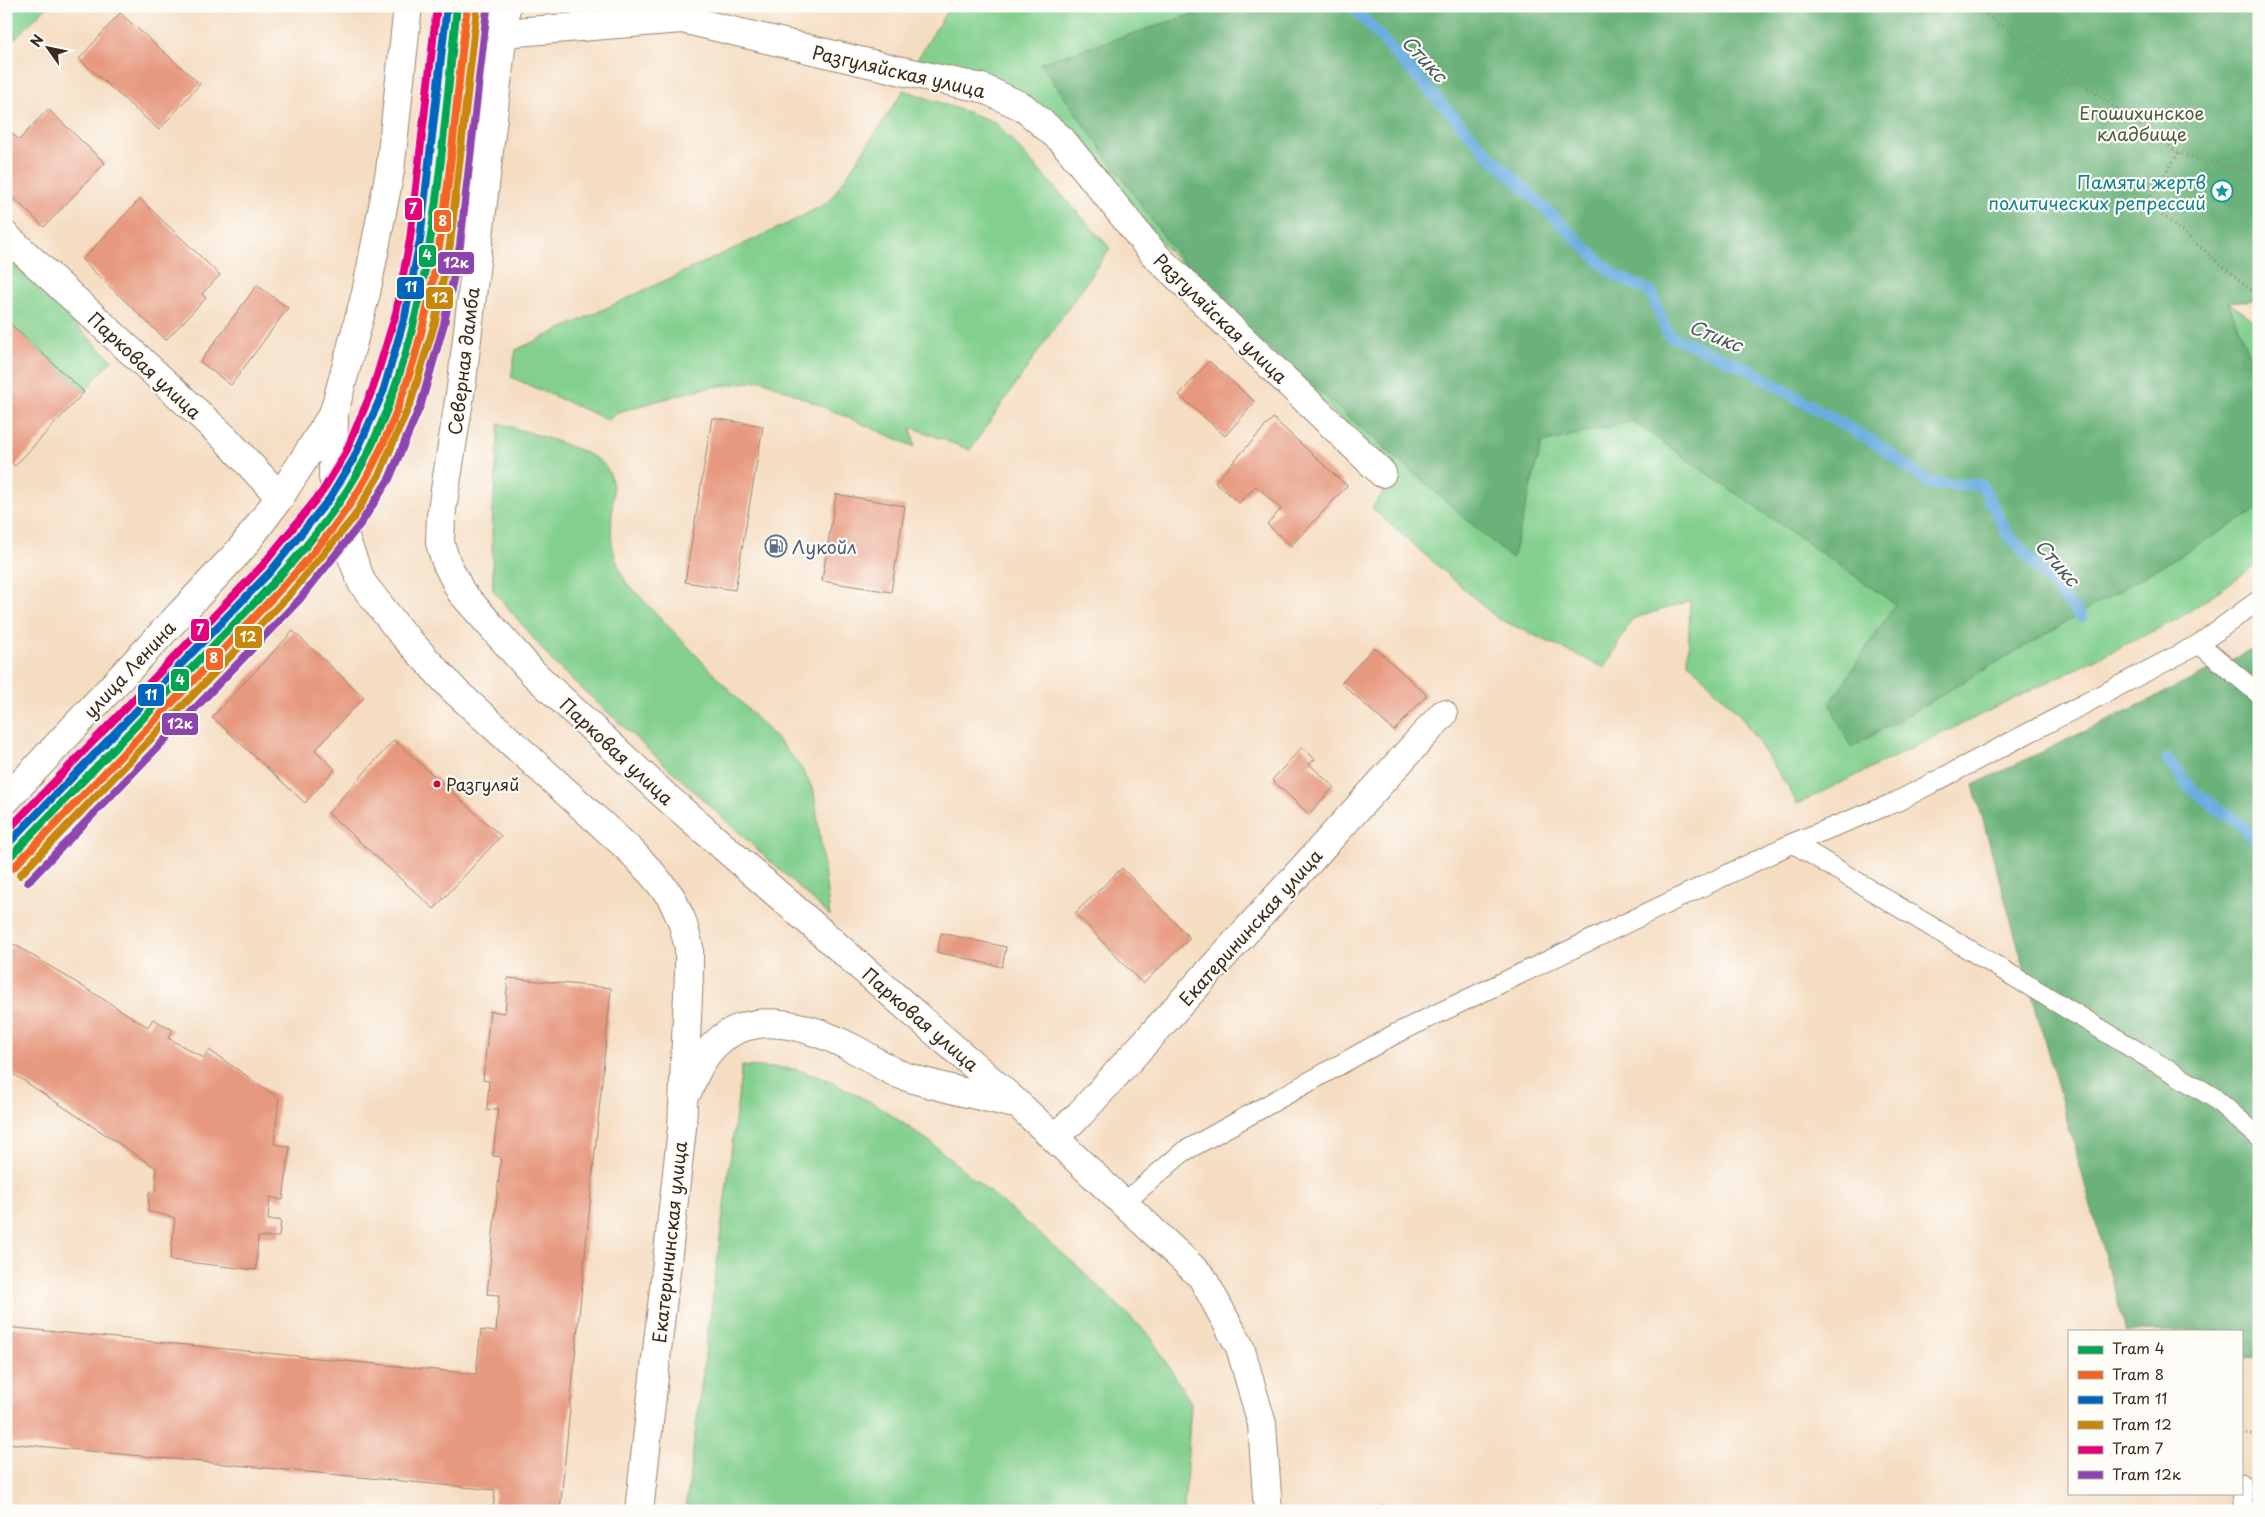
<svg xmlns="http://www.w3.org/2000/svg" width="2265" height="1517" viewBox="0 0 2265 1517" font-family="'Playpen Sans',sans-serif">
<rect width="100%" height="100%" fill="#fdfcf7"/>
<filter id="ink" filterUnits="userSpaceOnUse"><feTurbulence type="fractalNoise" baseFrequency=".02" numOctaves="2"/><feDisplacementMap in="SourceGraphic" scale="10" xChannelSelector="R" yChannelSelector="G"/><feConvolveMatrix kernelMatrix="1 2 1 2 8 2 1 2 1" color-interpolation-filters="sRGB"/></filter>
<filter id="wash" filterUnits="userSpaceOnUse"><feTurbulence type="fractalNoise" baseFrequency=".0096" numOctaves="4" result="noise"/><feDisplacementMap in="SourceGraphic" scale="20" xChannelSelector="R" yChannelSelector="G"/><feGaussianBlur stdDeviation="1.12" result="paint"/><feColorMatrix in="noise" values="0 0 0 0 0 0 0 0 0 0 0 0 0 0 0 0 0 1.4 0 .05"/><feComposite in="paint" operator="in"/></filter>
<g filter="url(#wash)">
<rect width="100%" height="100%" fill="#f5ddc2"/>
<!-- green -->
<g fill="#83d08e" stroke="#5f7d56">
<path d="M6 6H48L6 47Z"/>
<path d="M950 6H1724L2228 302 2259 324V563L2178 619 1797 804 1790 790 1740 715 1688 662 1690 601 1632 619 1605 668 1497 618 1372 508 1397 472 1200 287 1051 114 915 63Z"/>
<path d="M904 90 995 122 1110 248 970 450 911 427 915 447 762 380 700 389 618 412 608 420 511 377 516 350 791 222 829 202Z"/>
<path d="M6 257 112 360 84 392 6 320Z"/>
<path d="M499 423C522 431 593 449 606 467 611 474 614 487 613 496 611 536 607 545 626 582L786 749 802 769 814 792 830 916 555 664 493 590 492 528Z"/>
<path d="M742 1066 795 1069 828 1080 878 1106 929 1141 1075 1264 1150 1336 1191 1403 1184 1511H715L686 1505Z"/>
</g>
<!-- forest -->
<g fill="#6ab279" stroke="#526e4c">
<path d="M1219 6H2259V300L2228 302 2259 380V509L1851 748 1830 704 1895 604 1632 421 1542 443 1512 559 1200 287 1040 63Z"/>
<path d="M2259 647V1357L2241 1358V1331H2126L1973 785Z"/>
</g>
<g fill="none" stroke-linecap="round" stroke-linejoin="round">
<!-- stream -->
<g stroke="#6aaee0" stroke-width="12">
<path d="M1352 6 1485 151 1613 274 1651 292 1668 335 1746 368 1880 446 1930 484 1982 485 2007 533 2081 617"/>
<path d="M2167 760 2194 791 2237 822 2259 843"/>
</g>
</g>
<g id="blocks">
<!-- building -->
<g fill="#e7997f">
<path d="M120 13 200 84 159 130 79 59Z"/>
<path d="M48 109 105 163 44 227 6 191V137L11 132 19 140Z"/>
<path d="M140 199 220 275 202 294 206 298 166 340 82 260Z"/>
<path d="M257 285 288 308 231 385 200 362Z"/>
<path d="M6 320 84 392 15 466 6 458Z"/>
<path d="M1209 361 1255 402 1225 436 1179 395Z"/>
<path d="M712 418 763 426 735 590 685 582Z"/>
<path d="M1273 418 1347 486 1291 546 1267 524 1281 509 1256 486 1239 503 1215 482Z"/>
<path d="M836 494 905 506 891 592 822 581Z"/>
<path d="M293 631 364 697 315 750 335 769 305 803 212 717Z"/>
<path d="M1374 647 1427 695 1394 731 1341 683Z"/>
<path d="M394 740 501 836 434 909 328 813Z"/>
<path d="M1302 747 1315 759 1309 764 1334 787 1309 814 1272 780Z"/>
<path d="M1122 868 1190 938 1143 984 1075 913Z"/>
<path d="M941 933 1006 947 1002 967 937 952Z"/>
<path d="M14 944 148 1027 153 1019 173 1030 168 1038 204 1058 209 1050 279 1098 274 1144 290 1147 283 1200 270 1197 268 1220H281L279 1237H258L256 1270 170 1260 175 1218 148 1211 149 1192 156 1191V1168L6 1069V953Z"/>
<path d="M508 978 611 988 560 1511H493L495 1490 6 1443V1327L476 1374 481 1330 496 1332 499 1295 487 1294 501 1157 493 1156 498 1108 487 1111 489 1081 483 1080 490 1011 505 1013Z"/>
<path d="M1381 1505 1415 1510V1511H1380Z"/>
<path d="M6 1506 39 1509V1511H6Z"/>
</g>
</g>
</g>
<g filter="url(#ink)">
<use href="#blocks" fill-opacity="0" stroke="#988470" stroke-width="1"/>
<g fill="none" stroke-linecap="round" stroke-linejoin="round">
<!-- lane casing -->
<g stroke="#988470" stroke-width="21">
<g id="lane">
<path d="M2199 644 2259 694"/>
<path d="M1793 843 2213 1097 2259 1137"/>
<path d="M1125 1202 1183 1152 1395 1034 1793 843 1896 802 2199 644 2259 600"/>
<path d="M2241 1483 2244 1511"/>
</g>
</g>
<!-- street casing -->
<g stroke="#988470" stroke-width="30">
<g id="street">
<path d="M503 33 682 19 902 71 982 88 1023 107 1062 140 1154 254 1382 473"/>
<path d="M6 236 225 438 280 497"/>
<path d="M1055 1137 1080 1114 1443 714"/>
</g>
</g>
<!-- primary casing -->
<g stroke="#988470" stroke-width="30">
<g id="primary">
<path d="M408 6 390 171 366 293 334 412 333 477 346 541 362 583 399 630 454 690 632 852 654 876 671 897 682 921 689 947V973L682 1128 639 1511"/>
<path d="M506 6 462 381 441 516 440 543 446 562 461 592 532 672 663 794 1019 1105 1202 1277 1240 1347 1262 1424 1268 1511"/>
<path d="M6 800 242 548 280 497 334 412"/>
<path d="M689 1089C718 1004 787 1014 854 1049 870 1057 886 1070 904 1076 940 1088 978 1095 1015 1104"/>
</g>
</g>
<!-- path -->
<g stroke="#988470" stroke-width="3" stroke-dasharray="1 4" stroke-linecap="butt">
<path d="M1974 6 2179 153 2222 166 2259 170"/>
<path d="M2179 153 2146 201 2259 297"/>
<path d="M2241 1435H2259"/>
</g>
<!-- lane -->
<use href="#lane" stroke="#fff" stroke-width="19"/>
<!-- street -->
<use href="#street" stroke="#fff" stroke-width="28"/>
<!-- primary -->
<use href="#primary" stroke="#fff" stroke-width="28"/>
<!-- tram-1 casing -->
<g stroke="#fdfcf7" stroke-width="11">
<path id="tram-1" d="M6 861C74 790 141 720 209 650 263 594 327 532 363 463 434 327 440 156 457 6"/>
</g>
<!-- tram-2 casing -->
<g stroke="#fdfcf7" stroke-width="11">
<path id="tram-2" d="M13 868C81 797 149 726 218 655 270 600 337 536 372 467 444 326 449 161 467 7"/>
</g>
<!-- tram-3 casing -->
<g stroke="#fdfcf7" stroke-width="11">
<path id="tram-3" d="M6 846 270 572 330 498 354 458 383 392 405 316 420 240 447 6"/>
</g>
<!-- tram-4 casing -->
<g stroke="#fdfcf7" stroke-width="11">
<path id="tram-4" d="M20 875 291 593 354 517 380 473 411 401 435 322 450 244 477 8"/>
</g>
<!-- tram-5 casing -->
<g stroke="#fdfcf7" stroke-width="11">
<path id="tram-5" d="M6 832 262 566 322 492 345 454 373 388 396 313 410 239 437 6"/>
</g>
<!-- tram-6 casing -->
<g stroke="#fdfcf7" stroke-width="11">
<path id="tram-6" d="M28 882 299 600 361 523 389 479 421 404 444 324 460 245 487 9"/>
</g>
<!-- tram-1 -->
<use href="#tram-1" stroke="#00a651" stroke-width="8"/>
<!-- tram-2 -->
<use href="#tram-2" stroke="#f26522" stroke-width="8"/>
<!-- tram-3 -->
<use href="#tram-3" stroke="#0065bd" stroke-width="8"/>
<!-- tram-4 -->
<use href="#tram-4" stroke="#c88708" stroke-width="8"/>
<!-- tram-5 -->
<use href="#tram-5" stroke="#e5007d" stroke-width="8"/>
<!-- tram-6 -->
<use href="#tram-6" stroke="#8e44ad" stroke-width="8"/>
</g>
</g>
<!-- icons -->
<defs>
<g id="sight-ring" transform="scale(1.125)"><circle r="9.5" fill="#fdfcf7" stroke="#0f9aa8" stroke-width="1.5"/><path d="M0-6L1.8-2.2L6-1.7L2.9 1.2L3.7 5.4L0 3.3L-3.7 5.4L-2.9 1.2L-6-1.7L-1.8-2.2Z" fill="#0f9aa8"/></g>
<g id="fuel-ring" transform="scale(1.125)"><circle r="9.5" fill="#fdfcf7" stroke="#5c6f8a" stroke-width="1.5"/><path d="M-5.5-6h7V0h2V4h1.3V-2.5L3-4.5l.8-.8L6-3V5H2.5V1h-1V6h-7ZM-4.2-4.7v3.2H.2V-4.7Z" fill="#5c6f8a"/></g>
</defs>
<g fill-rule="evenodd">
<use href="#sight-ring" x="2222" y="191"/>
<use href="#fuel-ring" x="776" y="546"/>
</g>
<!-- markers -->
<circle fill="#e4002b" stroke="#fdfcf7" stroke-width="2" cx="437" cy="784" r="4.5"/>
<g text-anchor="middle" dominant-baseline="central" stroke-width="4.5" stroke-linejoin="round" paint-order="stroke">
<!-- bus labels -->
<g font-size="17" fill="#3b2a1e" stroke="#fdfcf7" text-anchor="start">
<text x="446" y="784">Разгуляй</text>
</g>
<!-- street labels -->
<g font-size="18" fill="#3b2a1e" stroke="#fdfcf7">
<text transform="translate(899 71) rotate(13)">Разгуляйская улица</text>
<text transform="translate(1221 318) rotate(44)">Разгуляйская улица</text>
<text transform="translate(463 361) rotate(-83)">Северная дамба</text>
<text transform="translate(145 365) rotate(43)">Парковая улица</text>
<text transform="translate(129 669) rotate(-47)">улица Ленина</text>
<text transform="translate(617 751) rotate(43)">Парковая улица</text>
<text transform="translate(1250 927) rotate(-48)">Екатерининская улица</text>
<text transform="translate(921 1019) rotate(41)">Парковая улица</text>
<text transform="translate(669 1242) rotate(-84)">Екатерининская улица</text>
</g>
<!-- park labels -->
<g font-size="18" fill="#515c40" stroke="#fdfcf7">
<text x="2142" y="112">Егошихинское<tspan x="2142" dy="21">кладбище</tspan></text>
</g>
<!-- culture labels -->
<g font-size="18" fill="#0d838f" stroke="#fdfcf7" text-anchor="end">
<text x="2206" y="181">Памяти жертв<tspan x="2206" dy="21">политических репрессий</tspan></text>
</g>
<!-- service labels -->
<g font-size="18" fill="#4e5e75" stroke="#fdfcf7" text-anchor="start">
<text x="792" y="546">Лукойл</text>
</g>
<!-- water labels -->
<g font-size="19" font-style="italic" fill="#4b5862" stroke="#fdfcf7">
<text transform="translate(1425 58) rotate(47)">Стикс</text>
<text transform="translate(1716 335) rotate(22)">Стикс</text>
<text transform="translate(2058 562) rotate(49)">Стикс</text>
</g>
</g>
<g stroke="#fdfcf7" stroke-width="2">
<rect x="404" y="197" width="19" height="24" rx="5" fill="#e5007d"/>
<rect x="433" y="209" width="19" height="24" rx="5" fill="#f26522"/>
<rect x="418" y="244" width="19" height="24" rx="5" fill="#00a651"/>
<rect x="437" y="251" width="38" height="24" rx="5" fill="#8e44ad"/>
<rect x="396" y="276" width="29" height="24" rx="5" fill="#0065bd"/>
<rect x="425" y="286" width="29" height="24" rx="5" fill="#c88708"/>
<rect x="190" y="618" width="20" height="24" rx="5" fill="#e5007d"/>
<rect x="234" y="625" width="29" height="24" rx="5" fill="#c88708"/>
<rect x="205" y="647" width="19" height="24" rx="5" fill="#f26522"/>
<rect x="170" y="668" width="20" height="24" rx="5" fill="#00a651"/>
<rect x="137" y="683" width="28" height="24" rx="5" fill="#0065bd"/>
<rect x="161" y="712" width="38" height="24" rx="5" fill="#8e44ad"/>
</g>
<g font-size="14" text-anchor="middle" font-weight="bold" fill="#fff">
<text x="413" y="214">7</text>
<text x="443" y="226">8</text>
<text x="427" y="260">4</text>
<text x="456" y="268">12к</text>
<text x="411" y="292">11</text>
<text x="440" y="303">12</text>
<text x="200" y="635">7</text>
<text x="248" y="642">12</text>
<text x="214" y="663">8</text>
<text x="180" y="685">4</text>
<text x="151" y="700">11</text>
<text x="180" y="729">12к</text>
</g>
<!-- margin -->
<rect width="2265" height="1517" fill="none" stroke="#fdfcf7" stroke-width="25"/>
<!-- legend -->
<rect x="2068" y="1330" width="175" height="165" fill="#fdfcf7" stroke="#afa8a0"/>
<rect x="2078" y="1346" width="25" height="8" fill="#00a651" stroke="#afa8a0"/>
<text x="2112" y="1354" font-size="15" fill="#3b2a1e">Tram 4</text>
<rect x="2078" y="1371" width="25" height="8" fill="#f26522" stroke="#afa8a0"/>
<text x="2112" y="1380" font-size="15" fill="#3b2a1e">Tram 8</text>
<rect x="2078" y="1396" width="25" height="8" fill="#0065bd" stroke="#afa8a0"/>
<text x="2112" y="1404" font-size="15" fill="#3b2a1e">Tram 11</text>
<rect x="2078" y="1421" width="25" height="8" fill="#c88708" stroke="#afa8a0"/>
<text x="2112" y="1430" font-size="15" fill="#3b2a1e">Tram 12</text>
<rect x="2078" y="1446" width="25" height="8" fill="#e5007d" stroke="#afa8a0"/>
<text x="2112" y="1454" font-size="15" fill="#3b2a1e">Tram 7</text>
<rect x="2078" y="1471" width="25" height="8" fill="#8e44ad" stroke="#afa8a0"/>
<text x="2112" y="1480" font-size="15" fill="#3b2a1e">Tram 12к</text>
<!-- north arrow -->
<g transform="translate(48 48) rotate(303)" stroke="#fdfcf7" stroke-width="4" paint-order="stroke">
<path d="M0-4L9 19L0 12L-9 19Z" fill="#3b2a1e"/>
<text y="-8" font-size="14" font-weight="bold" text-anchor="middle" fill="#3b2a1e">N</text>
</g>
</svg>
